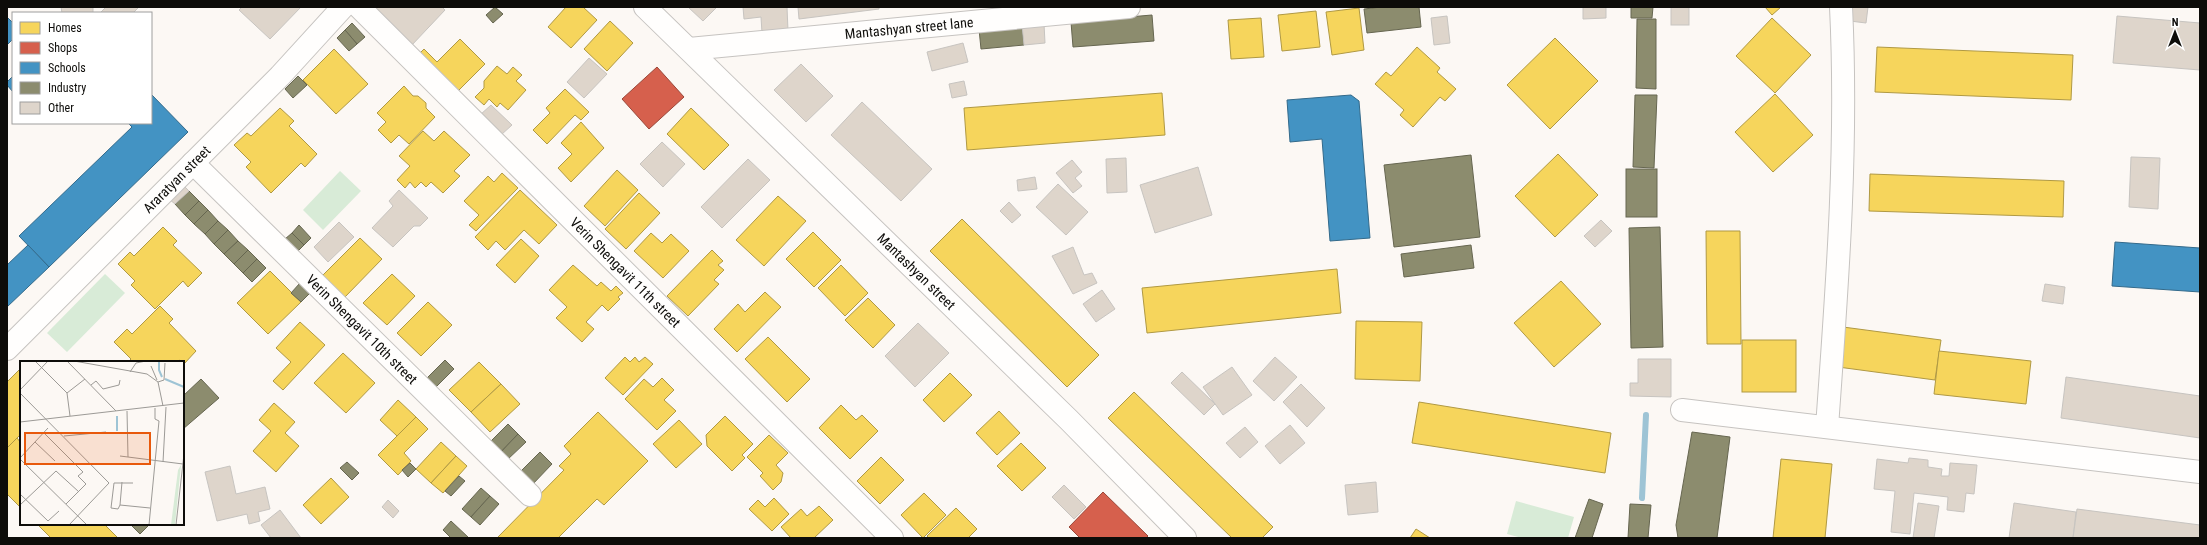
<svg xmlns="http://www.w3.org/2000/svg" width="2207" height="545" viewBox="0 0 2207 545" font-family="'Roboto Condensed',sans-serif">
<rect width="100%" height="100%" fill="#fcf8f4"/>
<!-- green -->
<g fill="#d8ebd7">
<path d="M340 171 361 191 323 230 303 210Z"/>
<path d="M105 274 125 293 67 352 47 333Z"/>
<path d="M1516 501 1574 517 1568 538H1522L1507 534Z"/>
</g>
<!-- homes -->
<g fill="#f6d55c" stroke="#b09943">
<path d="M566 7H583L597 20 571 48 548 27Z"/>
<path d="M1765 7H1781L1772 15Z"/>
<path d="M1359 8 1364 50 1332 55 1326 12Z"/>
<path d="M1316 11 1320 47 1282 51 1278 15Z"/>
<path d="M1261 18 1264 57 1231 59 1228 20Z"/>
<path d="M1772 18 1811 55 1775 93 1736 56Z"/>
<path d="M610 21 633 43 607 71 584 49Z"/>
<path d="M1555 38 1598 81 1550 129 1507 85Z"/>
<path d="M460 39 485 64 458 91 419 54 424 49 437 62Z"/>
<path d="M1417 47 1440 68 1437 72 1456 89 1445 101 1440 97 1413 127 1400 115 1404 110 1375 84 1386 72 1391 76Z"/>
<path d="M1877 47 2073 55 2071 100 1875 92Z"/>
<path d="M334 49 368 84 336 114 303 80Z"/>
<path d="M497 66 507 74 513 67 522 75 516 81 526 90 508 110 500 103 497 107 489 99 484 105 475 97 484 88V81Z"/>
<path d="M404 86 413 96H418L426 103V108L435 117 409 144 399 135 391 143 378 130 386 122 377 113Z"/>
<path d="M565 89 589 112 581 120 575 115 547 144 533 130 550 113 546 108Z"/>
<path d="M1162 93 1165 135 967 150 964 108Z"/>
<path d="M1775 94 1813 135 1773 172 1735 132Z"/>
<path d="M280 108 294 121 289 126 317 154 305 167 301 163 271 193 246 167 251 162 234 145 247 133 251 136Z"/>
<path d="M691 108 729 145 704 170 667 134Z"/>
<path d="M581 122 604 148 571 182 558 168 572 154 561 143Z"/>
<path d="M423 131 434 141 444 131 470 155 454 171 460 176 443 193 431 182 426 187 421 182 415 188 410 182 405 188 397 180 410 166 399 156Z"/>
<path d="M1558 154 1598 195 1555 237 1515 196Z"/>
<path d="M617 170 638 190 605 226 584 206Z"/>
<path d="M502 173 518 188 476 231 469 225 479 215 464 201 488 176 494 182Z"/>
<path d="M1870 174 2064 181 2063 217 1869 211Z"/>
<path d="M520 190 557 225 539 244 524 230 505 250 496 241 488 250 475 237Z"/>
<path d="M639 193 660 213 626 249 605 229Z"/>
<path d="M778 196 806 221 764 266 736 240Z"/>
<path d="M962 219 1099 355 1067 387 930 251Z"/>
<path d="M163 227 177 241 173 245 202 273 188 287 183 281 155 309 131 285 135 281 118 264 130 252 134 256Z"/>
<path d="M1706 231H1740L1741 344H1707Z"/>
<path d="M813 232 841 260 814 287 786 259Z"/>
<path d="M651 233 662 243 671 234 689 251 663 278 634 251Z"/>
<path d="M360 238 382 259 344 298 322 276Z"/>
<path d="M521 239 539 256 515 283 496 265Z"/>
<path d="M712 250 723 261 718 265 724 270 714 280 719 284 688 316 667 296Z"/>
<path d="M573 265 597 286 601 282 611 291 616 286 623 293 618 297 620 299 608 311 602 305 586 322 594 329 582 342 556 318 567 307 549 290Z"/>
<path d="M841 265 868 293 845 316 818 288Z"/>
<path d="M1337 269 1341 313 1147 333 1142 288Z"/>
<path d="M270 271 301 302 268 334 237 303Z"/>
<path d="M392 274 415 296 387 325 363 303Z"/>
<path d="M1561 281 1601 324 1554 367 1514 323Z"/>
<path d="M765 292 781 307 737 352 714 329 738 304 745 312Z"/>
<path d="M868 298 895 325 873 348 845 320Z"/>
<path d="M428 302 452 325 421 356 397 333Z"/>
<path d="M160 306 173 319 169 323 196 351 184 364 180 360 177 362H128L131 359 114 342 127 329 132 334Z"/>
<path d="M1356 321 1422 322 1420 381 1355 379Z"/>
<path d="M300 322 325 345 283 390 273 381 291 362 276 348Z"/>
<path d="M1843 327 1941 340 1935 380 1838 367Z"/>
<path d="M768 337 810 379 787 402 745 359Z"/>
<rect x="1742" y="340" width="54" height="52"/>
<path d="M1939 351 2031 361 2026 404 1934 394Z"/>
<path d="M343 353 375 383 346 413 314 383Z"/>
<path d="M625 357 630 362 635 357 639 362 645 357 653 364 623 395 605 378Z"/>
<path d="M479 362 501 384 471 412 449 390Z"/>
<path d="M21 368V434L7 448V382Z"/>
<path d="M950 373 972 395 944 422 923 400Z"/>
<path d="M662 378 674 390 664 400 676 411 657 430 625 399 644 379 653 387Z"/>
<path d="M501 384 520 404 490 432 471 412Z"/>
<path d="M1134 392 1273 527 1262 538H1232L1108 418Z"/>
<path d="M398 400 416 417 397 436 380 420Z"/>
<path d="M1419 402 1611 433 1605 473 1412 443Z"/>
<path d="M274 403 295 422 285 433 299 446 276 472 253 451 271 431 259 420Z"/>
<path d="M841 405 856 420 862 415 878 431 850 459 819 428Z"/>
<path d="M999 411 1020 433 997 455 976 433Z"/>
<path d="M598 412 648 461 604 505 597 499 558 538H497L564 470 559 466 571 454 564 446Z"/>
<path d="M725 416 753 444 742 455 745 458 732 471 707 446 706 435Z"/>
<path d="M416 417 428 429 404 453 411 461 398 475 378 455Z"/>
<path d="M679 420 702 444 676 468 653 444Z"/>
<path d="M769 435 788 453 776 465 783 473 781 482 773 490 760 476 763 473 747 457Z"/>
<path d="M17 438 21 443V508L7 494V448Z"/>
<path d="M441 442 456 456 431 483 416 469Z"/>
<path d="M1021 443 1046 468 1022 491 997 466Z"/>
<path d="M456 456 467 466 443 493 431 483Z"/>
<path d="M881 457 904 480 880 504 857 481Z"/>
<path d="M1781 459 1832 464 1825 538H1773Z"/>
<path d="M331 478 349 497 321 524 303 505Z"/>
<path d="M924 493 946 515 923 538 901 515Z"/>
<path d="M774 498 789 514 772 531 749 509 758 500 765 507Z"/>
<path d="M819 506 833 520 814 538H791L781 527 801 509 807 516Z"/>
<path d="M956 508 977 529 968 538H929L927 536Z"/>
<path d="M37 524H104L118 538H51Z"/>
<path d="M1416 529 1430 538H1410Z"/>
</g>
<!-- shops -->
<g fill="#d6604d" stroke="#9a4739">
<path d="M657 67 684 97 649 129 622 99Z"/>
<path d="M1103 492 1148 536 1146 538H1080L1069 527Z"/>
</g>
<!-- schools -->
<g fill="#4393c3" stroke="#336a8b">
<path d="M7 17 13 23V39L7 45Z"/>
<path d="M13 76V92L7 85V82Z"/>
<path d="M151 94 188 132 49 267 19 236 132 127 128 123H151Z"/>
<path d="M1351 95 1359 101 1370 238 1330 241 1322 139 1290 142 1287 100Z"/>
<path d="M2115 242 2200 248V292L2112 286Z"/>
<path d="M28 245 49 267 7 307V265Z"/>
</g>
<!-- industry -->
<g fill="#8c8c6e" stroke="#666650">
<path d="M495 7 503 14 493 23 486 15Z"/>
<path d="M1381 7H1419L1421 27 1367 33 1364 9Z"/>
<path d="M1631 7H1653L1652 18H1631Z"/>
<path d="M1152 15 1154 41 1073 47 1071 22Z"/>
<path d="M1637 19H1656V89L1636 88Z"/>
<path d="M352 23 365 37 357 44 345 30Z"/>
<path d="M1022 25 1024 45 981 49 979 29Z"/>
<path d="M345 30 357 44 349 51 337 38Z"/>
<path d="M298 76 307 85 293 98 285 89Z"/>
<path d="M1635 95H1657L1654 168 1633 167Z"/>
<path d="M1471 155 1480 237 1394 247 1384 165Z"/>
<rect x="1626" y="169" width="31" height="48"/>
<path d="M189 191 199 201 185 215 175 204Z"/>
<path d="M199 201 208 210 194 224 185 215Z"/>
<path d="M208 210 218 221 205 234 194 224Z"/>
<path d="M218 221 228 230 214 244 205 234Z"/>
<path d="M299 225 311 238 304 245 292 233Z"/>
<path d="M1660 227 1663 347 1631 348 1629 228Z"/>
<path d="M228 230 238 241 224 254 214 244Z"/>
<path d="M292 233 304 245 297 252 285 239Z"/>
<path d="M238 241 248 250 234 264 224 254Z"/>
<path d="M1471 245 1474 268 1404 277 1401 254Z"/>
<path d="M248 250 257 259 243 273 234 264Z"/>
<path d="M257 259 266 268 252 282 243 273Z"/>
<path d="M300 283 310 293 301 302 291 293Z"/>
<path d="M445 360 454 369 434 389 425 380Z"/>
<path d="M201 379 219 398 183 429V396Z"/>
<path d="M508 424 518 434 499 454 488 444Z"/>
<path d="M1692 432 1730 437 1717 538H1678L1676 525Z"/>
<path d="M518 434 526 442 506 461 499 454Z"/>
<path d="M540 452 552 464 531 486 518 474Z"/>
<path d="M347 462 359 473 352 480 340 468Z"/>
<path d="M410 463 416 469 408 477 402 470Z"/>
<path d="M459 476 465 481 451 496 445 491Z"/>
<path d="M481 488 490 496 471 517 462 509Z"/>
<path d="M490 496 499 504 480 525 471 517Z"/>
<path d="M1589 499 1603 504 1592 538H1575Z"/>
<path d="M1630 504 1651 505 1648 538H1628Z"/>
<path d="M451 521 469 538H451L443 530Z"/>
<path d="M130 524H150L140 534Z"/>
</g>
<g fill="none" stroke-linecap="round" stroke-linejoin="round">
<!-- stream -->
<path stroke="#9ec4d5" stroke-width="6" d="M1642 498 1646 415"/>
</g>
<!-- building -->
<g fill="#ded5cb" stroke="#c7c4c0">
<path d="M61 7H93V13H62Z"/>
<path d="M106 7H136L138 8 133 13H100Z"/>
<path d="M242 7H301L270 39 239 10Z"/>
<path d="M373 7H442L445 10 411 46Z"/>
<path d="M688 7H717L703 21Z"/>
<path d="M743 7H787L788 31 762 33 761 17 744 19Z"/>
<path d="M798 7H879V9L799 19Z"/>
<path d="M1583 7H1606V18L1583 19Z"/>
<rect x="1671" y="7" width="18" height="18"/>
<path d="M1851 7H1868L1866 23 1850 21Z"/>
<path d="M1447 16 1450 43 1434 45 1431 18Z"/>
<path d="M2117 16 2200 23V70L2113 63Z"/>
<path d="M1044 24 1045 43 1024 45 1022 25Z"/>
<path d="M963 43 968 62 932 71 927 52Z"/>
<path d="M589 58 607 74 584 98 567 82Z"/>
<path d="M801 64 833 96 806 122 774 90Z"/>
<path d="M964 81 967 95 952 98 949 84Z"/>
<path d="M862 102 932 169 901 201 831 135Z"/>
<path d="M491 105 512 125 501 135 480 115Z"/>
<path d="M662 142 685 164 663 187 640 164Z"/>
<path d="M2131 157 2160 158 2158 209 2129 207Z"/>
<path d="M1126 158 1127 192 1107 193 1106 159Z"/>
<path d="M748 159 770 180 722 228 701 207Z"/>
<path d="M1072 160 1082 172 1075 178 1082 186 1073 193 1056 173Z"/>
<path d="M1198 167 1212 215 1155 233 1140 185Z"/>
<path d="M1035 177 1037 189 1018 191 1017 180Z"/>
<path d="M1058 184 1088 212 1066 235 1036 207Z"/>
<path d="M183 185 189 191 175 204 169 199Z"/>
<path d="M399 190 428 218 420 226H414L393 247 372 228 393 206 389 201Z"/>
<path d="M1009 202 1021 215 1012 223 1000 211Z"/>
<path d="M1601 220 1612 231 1595 247 1584 236Z"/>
<path d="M339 222 354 237 328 262 314 247Z"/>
<path d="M1073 247 1084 275 1092 273 1097 283 1073 294 1052 256Z"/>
<path d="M2045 284 2065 287 2063 304 2042 301Z"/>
<path d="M1102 290 1115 309 1096 322 1083 304Z"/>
<path d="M918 323 949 353 915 387 885 356Z"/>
<path d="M1275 357 1297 377 1274 401 1253 381Z"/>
<path d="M1638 359H1671V397L1630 396V383H1638Z"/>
<path d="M1232 367 1252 395 1223 415 1203 387Z"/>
<path d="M1182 372 1215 404 1204 415 1171 383Z"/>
<path d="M2066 377 2200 396V438L2061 418Z"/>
<path d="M1301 384 1325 408 1307 427 1283 402Z"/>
<path d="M1290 425 1305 443 1280 464 1265 446Z"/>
<path d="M1245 427 1258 442 1240 458 1226 443Z"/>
<path d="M1909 458 1928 460V467L1942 469 1941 476H1949L1950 463 1977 465 1974 494 1966 493 1964 512 1947 510 1948 497 1914 493 1910 534 1891 532 1895 491 1874 489 1877 459 1908 463Z"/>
<path d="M230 466 236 494 265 487 270 509 258 512 260 521 249 524 247 514 217 521 205 472Z"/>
<path d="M1376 482 1378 512 1348 515 1345 485Z"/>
<path d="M1064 485 1086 507 1074 519 1052 497Z"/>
<path d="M388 500 399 511 393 518 382 507Z"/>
<path d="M1918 503 1939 506 1934 538H1913Z"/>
<path d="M2014 503 2076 512 2073 538H2009Z"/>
<path d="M2077 509 2200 525V538H2073Z"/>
<path d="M280 510 301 538H271L261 525Z"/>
</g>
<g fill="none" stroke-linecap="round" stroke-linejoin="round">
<!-- minor casing -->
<g stroke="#c6c3c0" stroke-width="24">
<g id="minor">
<path id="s1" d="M359 7 892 538"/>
<path id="s2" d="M645 7 1069 420 1185 538"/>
<path id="s3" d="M689 49 1129 7"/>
<path id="s4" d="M193 163 530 495"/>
<path id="s5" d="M7 349 280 76 343 7"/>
<path d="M1682 410 2200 472"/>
<path d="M1827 427C1837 288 1848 147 1841 7"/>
</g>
</g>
<!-- minor -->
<use href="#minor" stroke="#fffefd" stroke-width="22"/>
</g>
<g text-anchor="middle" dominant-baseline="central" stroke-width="4" stroke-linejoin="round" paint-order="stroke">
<!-- street labels -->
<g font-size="14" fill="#0d0c09" stroke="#fff">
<text stroke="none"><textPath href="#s3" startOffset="221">Mantashyan street lane</textPath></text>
<text stroke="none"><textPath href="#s5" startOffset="240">Araratyan street</textPath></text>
<text stroke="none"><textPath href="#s2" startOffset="379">Mantashyan street</textPath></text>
<text stroke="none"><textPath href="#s1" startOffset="376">Verin Shengavit 11th street</textPath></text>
<text stroke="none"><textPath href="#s4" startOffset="237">Verin Shengavit 10th street</textPath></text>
</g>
</g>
<!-- overview -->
<g transform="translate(20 361)">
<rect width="164" height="164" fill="#fcf8f4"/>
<path d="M161 104 155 164H151L158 109Z" fill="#d8ebd7"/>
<path fill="none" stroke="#9ec4d5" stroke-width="2" d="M139 0V9L142 16M145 18 164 26M97 70V55"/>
<path fill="none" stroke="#9c9a96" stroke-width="1" d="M15 0 47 32M47 0 96 50M54 0 127 13 138 21 143 45M131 5 137 19M110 11 116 2 126 0M138 21 144 19 145 2M71 24 76 20 83 28 99 24 100 19M0 29 28 0M0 32 89 122 49 164M47 32 50 55M47 32 65 18M107 50 108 96M0 61 164 42M24 72 63 111 58 115 66 123 46 143M44 75 86 71M15 81 35 100M100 95 163 103M0 97 28 67M0 98 67 164M143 101 146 46M113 122H94L91 147 98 148 100 144 130 147M0 133 28 160 39 150M0 144 36 110 59 131M100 144 102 121M129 164 139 60 135 58V47M156 164 164 93"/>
<path fill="#e8590c" fill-opacity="0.15" stroke="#e8590c" stroke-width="2" d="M5 72H130V103H5Z"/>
<rect width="164" height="164" fill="none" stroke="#0d0c09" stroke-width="2"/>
</g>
<!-- border -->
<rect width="2207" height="545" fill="none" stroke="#0d0c09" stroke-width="16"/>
<!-- legend -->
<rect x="12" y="12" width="140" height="112" fill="#ffffff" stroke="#9e9e9d"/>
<rect x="20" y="22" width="20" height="12" fill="#f6d55c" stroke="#9e9e9d"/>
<text x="48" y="32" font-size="12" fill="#0d0c09">Homes</text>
<rect x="20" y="42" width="20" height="12" fill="#d6604d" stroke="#9e9e9d"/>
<text x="48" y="52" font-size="12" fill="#0d0c09">Shops</text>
<rect x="20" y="62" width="20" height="12" fill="#4393c3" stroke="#9e9e9d"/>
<text x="48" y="72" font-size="12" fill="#0d0c09">Schools</text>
<rect x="20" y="82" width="20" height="12" fill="#8c8c6e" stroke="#9e9e9d"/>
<text x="48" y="92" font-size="12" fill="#0d0c09">Industry</text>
<rect x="20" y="102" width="20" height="12" fill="#ded5cb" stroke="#9e9e9d"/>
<text x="48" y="112" font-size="12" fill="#0d0c09">Other</text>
<!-- north arrow -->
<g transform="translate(2175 32)" stroke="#ffffff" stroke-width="3" paint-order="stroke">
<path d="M0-3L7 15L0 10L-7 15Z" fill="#0d0c09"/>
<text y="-6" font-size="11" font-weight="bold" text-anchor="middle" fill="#0d0c09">N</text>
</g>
</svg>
